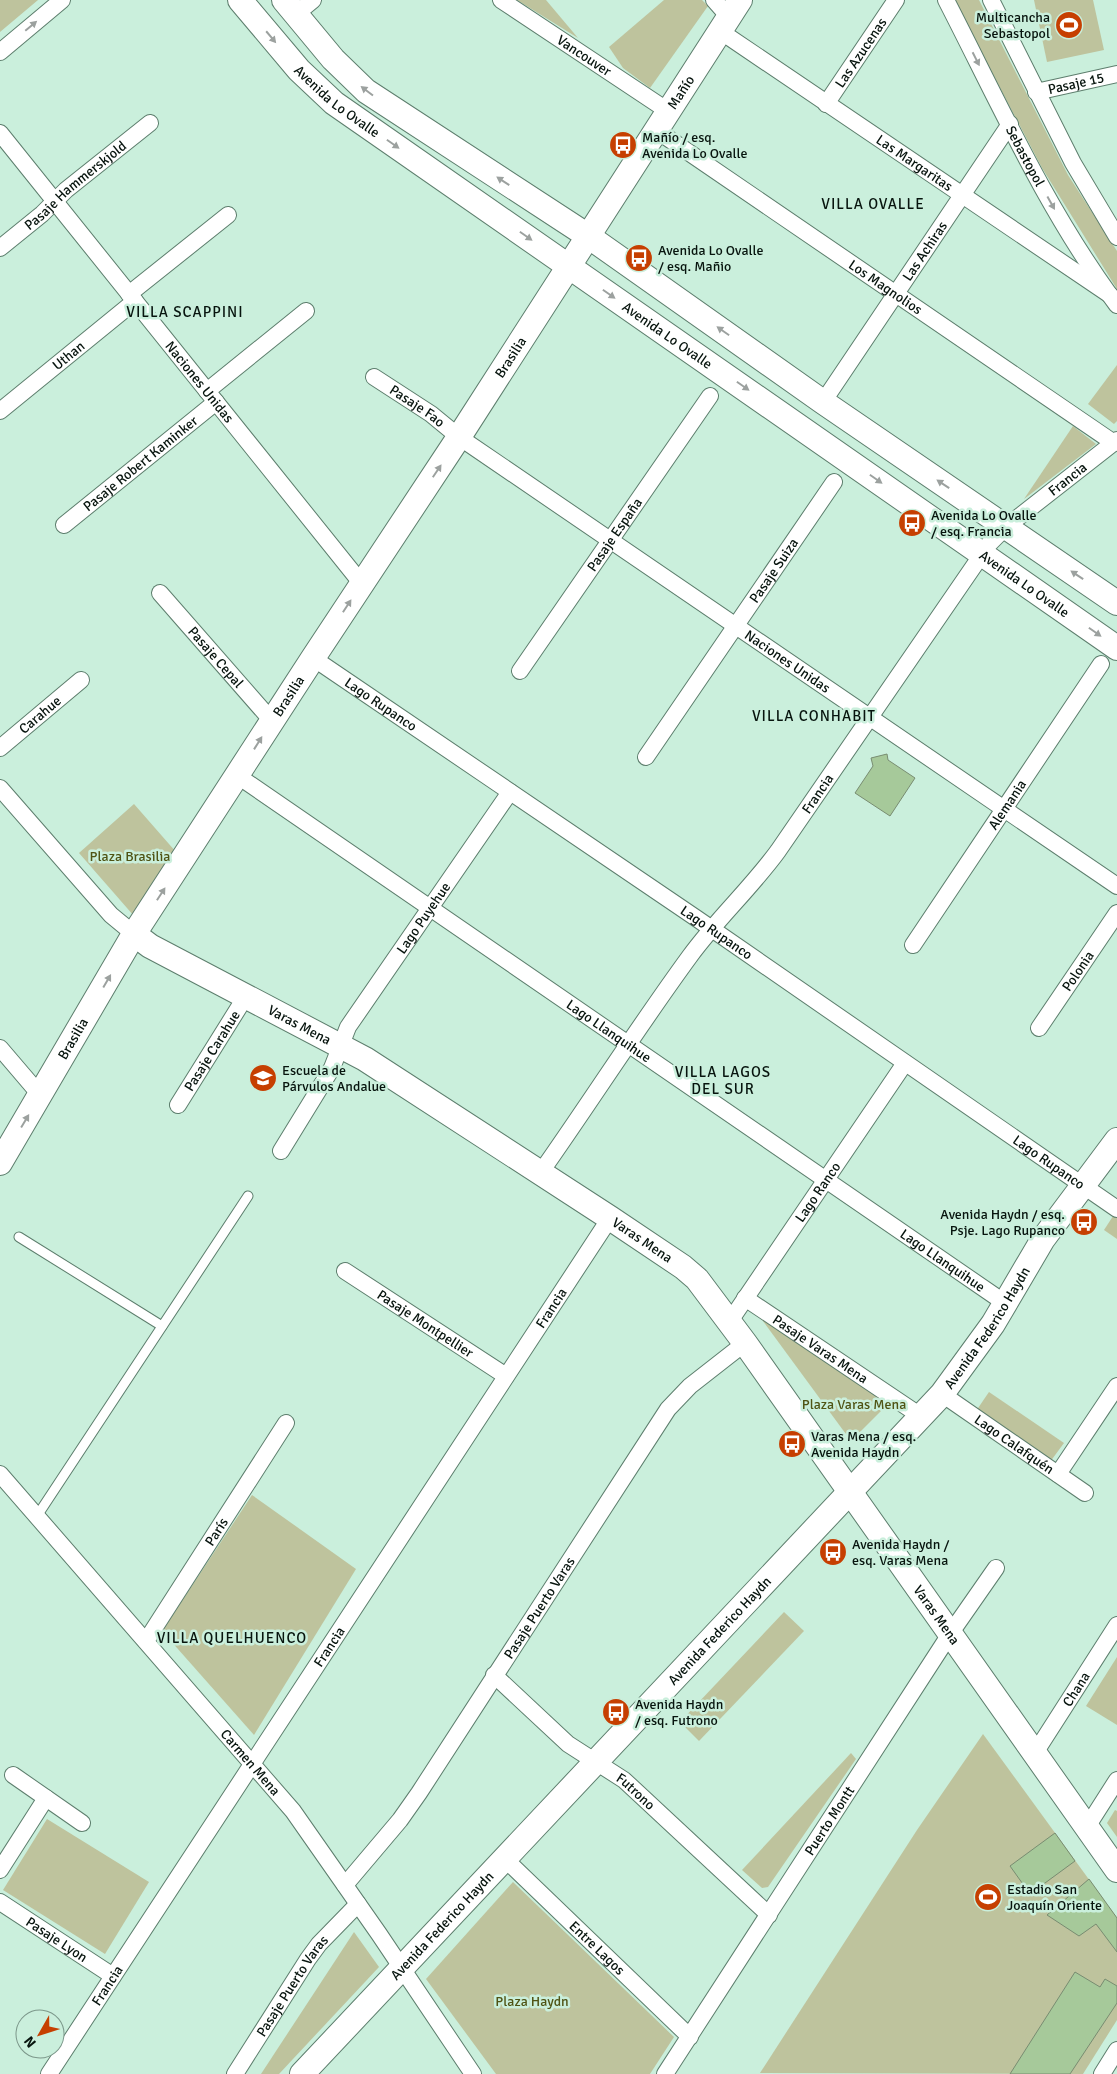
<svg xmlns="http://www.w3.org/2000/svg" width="1117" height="2074" viewBox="0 0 1117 2074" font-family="Signika,sans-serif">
<rect width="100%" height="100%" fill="#caefdc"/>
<!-- green -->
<g fill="#bec39d">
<path d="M0 0H38L0 32Z"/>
<path d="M517 0H546L578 38Z"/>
<path d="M664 0H702L708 6 650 88 623 68 609 47Z"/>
<path d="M954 0H979L1068 175 1117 251V289L1042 168Z"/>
<path d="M1034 0H1093L1104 50 1047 62Z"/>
<path d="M1117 365V421L1114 424 1088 404Z"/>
<path d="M1073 426 1096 444 1024 499Z"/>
<path d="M134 804 176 852 134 916 79 853Z"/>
<path d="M1117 1210V1239L1104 1230Z"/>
<path d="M752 1306 891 1401 851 1441Z"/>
<path d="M989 1392 1064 1443 1050 1462 976 1411Z"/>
<path d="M252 1495 356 1569 254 1735 162 1631Z"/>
<path d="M784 1612 804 1631 699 1741 680 1722Z"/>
<path d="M1117 1657V1725L1086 1706Z"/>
<path d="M983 1734 1117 1918V2020L1083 2074 760 2073 917 1830Z"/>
<path d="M851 1753 856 1759 768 1887 762 1888 742 1870Z"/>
<path d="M1115 1810 1117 1811V1837L1107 1823Z"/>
<path d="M47 1819 149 1882 105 1954 3 1890Z"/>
<path d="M513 1882 674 2037 650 2074H496L426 1979Z"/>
<path d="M354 1932 379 1967 279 2074H261Z"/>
</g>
<!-- building -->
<g fill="#a6c99a" stroke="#788c71">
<path d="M887 754 888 760 915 778 890 816 855 793 873 766 871 758Z"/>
<path d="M1055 1833 1075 1861 1030 1894 1010 1866Z"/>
<path d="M1089 1879 1117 1918V1952L1096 1924 1079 1936 1047 1915Z"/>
<path d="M1075 1972 1100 1987 1105 1979 1117 1986V2003L1070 2074H1010Z"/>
</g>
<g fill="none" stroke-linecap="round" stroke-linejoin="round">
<!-- lane casing -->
<g stroke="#5d7e6d" stroke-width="11">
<g id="lane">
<path d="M19 1237 162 1326"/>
<path d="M37 1516 248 1196"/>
</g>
</g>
<!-- street casing -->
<g stroke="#5d7e6d" stroke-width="18">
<g id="street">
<path id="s1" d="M501 0 668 111"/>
<path d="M714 0 729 17"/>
<path id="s2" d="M946 0C999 103 1047 211 1117 305"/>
<path d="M991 0 1073 163 1117 237"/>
<path d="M296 14 313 0"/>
<path id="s3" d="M720 31 1110 295"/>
<path d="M0 52 62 0"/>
<path id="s4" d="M1036 92 1117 74"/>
<path id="s5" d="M826 104 896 0"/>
<path id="s6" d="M656 130 1114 443"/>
<path id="s7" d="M0 133 362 584"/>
<path id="s8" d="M0 248 42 214 66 190 150 123"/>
<path d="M129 294 228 215"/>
<path id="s9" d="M374 377 431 414 459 437 1117 886"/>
<path d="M207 391 306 311"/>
<path id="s10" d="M823 402 1010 124"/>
<path id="s11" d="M0 411 135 301"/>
<path id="s12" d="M64 525 216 402"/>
<path id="s13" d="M160 593 272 721"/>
<path id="s14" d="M313 658 696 918 1117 1209"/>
<path id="s15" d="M520 671 710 396"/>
<path id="s16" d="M0 748 81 680"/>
<path id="s17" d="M646 757 834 482"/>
<path id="s18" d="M238 776 1005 1303"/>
<path d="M0 788 111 915 134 934"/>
<path id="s19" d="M913 945 1101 664"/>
<path id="s20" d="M1039 1028 1117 913"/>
<path d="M0 1048 41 1096"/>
<path id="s21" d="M178 1105 246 996"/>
<path id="s22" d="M281 1151 332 1068 348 1027 510 792"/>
<path id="s23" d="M541 1172C591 1101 638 1027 690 956 717 919 751 888 778 851L989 544 1006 527 1117 440"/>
<path id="s24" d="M345 1271 506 1376"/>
<path id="s25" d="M745 1298 922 1417"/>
<path id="s26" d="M730 1321 905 1063"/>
<path id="s27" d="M942 1394 1085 1493"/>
<path id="s28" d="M0 1474 293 1811 379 1934 473 2074"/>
<path d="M1058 1474 1117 1386"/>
<path id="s29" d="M146 1641 286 1423"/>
<path id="s30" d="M494 1675 568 1744 624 1780 769 1915"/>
<path id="s31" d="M1035 1753 1117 1625"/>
<path d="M13 1775 82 1823"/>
<path d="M1087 1827 1117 1780"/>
<path id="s32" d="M505 1859 690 2037"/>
<path d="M0 1870 46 1798"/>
<path id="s33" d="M345 1885 400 1820 419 1793 668 1409 690 1386 745 1343"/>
<path id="s34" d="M0 1902 113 1976"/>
<path id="s35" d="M49 2074 610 1218"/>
<path id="s36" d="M235 2074 308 1959 319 1944 358 1904"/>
<path id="s37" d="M665 2074 950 1634 996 1568"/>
<path d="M1102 2074 1117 2050"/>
</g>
</g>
<!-- secondary casing -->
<g stroke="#5d7e6d" stroke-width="26">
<g id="secondary">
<path id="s38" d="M240 0 299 70 334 103 1117 648"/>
<path d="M284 0 333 59 366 91 588 236 823 402 1117 603"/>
<path id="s39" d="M134 934 150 946 365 1059 610 1218 683 1267 697 1279 745 1343 1117 1870"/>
<path id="s40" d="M0 1163 134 934 313 658 459 437 740 0"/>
<path id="s41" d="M302 2074 942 1394 993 1324 1043 1239 1117 1140"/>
</g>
</g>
<!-- lane -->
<use href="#lane" stroke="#fff" stroke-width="9"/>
<!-- street -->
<use href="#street" stroke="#fff" stroke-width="16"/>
<!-- secondary -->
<use href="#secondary" stroke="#fff" stroke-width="24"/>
</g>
<!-- one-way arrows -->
<defs><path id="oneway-solid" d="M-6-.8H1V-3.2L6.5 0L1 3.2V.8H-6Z" transform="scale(1.25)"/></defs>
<g fill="#9ca19f">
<use href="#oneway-solid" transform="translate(31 26) rotate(-40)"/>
<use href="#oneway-solid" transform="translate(271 37) rotate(50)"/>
<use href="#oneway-solid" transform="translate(976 59) rotate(63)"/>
<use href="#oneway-solid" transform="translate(367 91) rotate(-143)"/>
<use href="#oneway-solid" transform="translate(393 144) rotate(35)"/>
<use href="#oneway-solid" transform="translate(503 181) rotate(-147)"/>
<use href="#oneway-solid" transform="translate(1051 203) rotate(61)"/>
<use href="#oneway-solid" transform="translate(526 236) rotate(35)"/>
<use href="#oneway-solid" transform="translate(609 294) rotate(35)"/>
<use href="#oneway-solid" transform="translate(723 331) rotate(-145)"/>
<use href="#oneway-solid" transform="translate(743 386) rotate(35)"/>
<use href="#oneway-solid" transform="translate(437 471) rotate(-56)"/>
<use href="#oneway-solid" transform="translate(876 479) rotate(35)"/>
<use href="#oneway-solid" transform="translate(943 484) rotate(-146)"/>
<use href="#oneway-solid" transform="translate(1077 575) rotate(-146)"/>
<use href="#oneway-solid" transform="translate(347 606) rotate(-57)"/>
<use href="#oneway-solid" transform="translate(1095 632) rotate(35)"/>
<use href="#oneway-solid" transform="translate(258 743) rotate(-58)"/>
<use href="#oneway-solid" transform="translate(161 894) rotate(-57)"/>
<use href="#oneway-solid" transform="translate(107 981) rotate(-60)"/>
<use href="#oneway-solid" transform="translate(25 1121) rotate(-59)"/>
</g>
<!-- icons -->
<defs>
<g id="stadium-disc" transform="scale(1.4375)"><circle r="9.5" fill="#c63f01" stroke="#caefdc"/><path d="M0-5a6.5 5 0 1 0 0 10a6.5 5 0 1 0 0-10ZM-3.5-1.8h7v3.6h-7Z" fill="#fff"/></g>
<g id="bus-disc" transform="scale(1.4375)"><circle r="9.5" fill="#c63f01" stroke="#caefdc"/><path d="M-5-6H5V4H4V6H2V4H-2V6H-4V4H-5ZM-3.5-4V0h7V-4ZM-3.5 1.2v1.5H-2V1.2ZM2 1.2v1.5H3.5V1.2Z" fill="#fff"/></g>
<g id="school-disc" transform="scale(1.4375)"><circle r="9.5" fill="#c63f01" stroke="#caefdc"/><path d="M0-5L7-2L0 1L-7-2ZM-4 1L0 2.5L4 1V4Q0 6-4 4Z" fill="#fff"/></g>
</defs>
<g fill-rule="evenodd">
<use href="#stadium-disc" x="1069" y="25"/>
<use href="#bus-disc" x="623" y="145"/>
<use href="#bus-disc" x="639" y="258"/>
<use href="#bus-disc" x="912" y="523"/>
<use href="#school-disc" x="263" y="1078"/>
<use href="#bus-disc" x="1084" y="1222"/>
<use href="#bus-disc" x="792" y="1444"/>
<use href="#bus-disc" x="833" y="1552"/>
<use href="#bus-disc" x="616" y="1712"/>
<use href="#stadium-disc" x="988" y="1897"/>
</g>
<g text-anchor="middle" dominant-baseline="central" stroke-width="5" stroke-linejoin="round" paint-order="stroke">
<!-- poi labels -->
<g font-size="14" fill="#07140e" stroke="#caefdc" text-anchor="start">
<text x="1050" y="17" text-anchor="end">Multicancha<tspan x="1050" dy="16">Sebastopol</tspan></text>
<text x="642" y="137">Mañío / esq.<tspan x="642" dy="16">Avenida Lo Ovalle</tspan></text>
<text x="658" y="250">Avenida Lo Ovalle<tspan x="658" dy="16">/ esq. Mañio</tspan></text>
<text x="931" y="515">Avenida Lo Ovalle<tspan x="931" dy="16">/ esq. Francia</tspan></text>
<text x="282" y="1070">Escuela de<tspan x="282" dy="16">Párvulos Andalue</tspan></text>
<text x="1065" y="1214" text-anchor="end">Avenida Haydn / esq.<tspan x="1065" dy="16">Psje. Lago Rupanco</tspan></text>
<text x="811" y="1436">Varas Mena / esq.<tspan x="811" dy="16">Avenida Haydn</tspan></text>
<text x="852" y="1544">Avenida Haydn /<tspan x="852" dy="16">esq. Varas Mena</tspan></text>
<text x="635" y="1704">Avenida Haydn<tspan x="635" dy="16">/ esq. Futrono</tspan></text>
<text x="1007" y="1889">Estadio San<tspan x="1007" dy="16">Joaquín Oriente</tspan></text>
</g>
<!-- street labels -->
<g font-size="14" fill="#07140e" stroke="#caefdc">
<text stroke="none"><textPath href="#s5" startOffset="62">Las Azucenas</textPath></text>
<text stroke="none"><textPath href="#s1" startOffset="100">Vancouver</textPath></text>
<text stroke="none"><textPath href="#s4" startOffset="41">Pasaje 15</textPath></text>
<text stroke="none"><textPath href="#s40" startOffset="1269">Mañío</textPath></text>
<text stroke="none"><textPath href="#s38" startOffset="141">Avenida Lo Ovalle</textPath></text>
<text stroke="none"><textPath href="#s2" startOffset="175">Sebastopol</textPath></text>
<text stroke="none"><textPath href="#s3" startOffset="235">Las Margaritas</textPath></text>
<text stroke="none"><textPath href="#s8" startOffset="98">Pasaje Hammerskjold</textPath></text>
<text stroke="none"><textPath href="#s10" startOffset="182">Las Achiras</textPath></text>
<text stroke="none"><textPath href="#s6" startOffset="278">Los Magnolios</textPath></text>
<text stroke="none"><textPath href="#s38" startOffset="546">Avenida Lo Ovalle</textPath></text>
<text stroke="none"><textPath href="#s11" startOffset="88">Uthan</textPath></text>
<text stroke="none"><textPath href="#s40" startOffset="954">Brasilia</textPath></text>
<text stroke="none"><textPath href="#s7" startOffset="319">Naciones Unidas</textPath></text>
<text stroke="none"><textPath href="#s9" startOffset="52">Pasaje Fao</textPath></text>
<text stroke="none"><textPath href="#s12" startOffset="98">Pasaje Robert Kaminker</textPath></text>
<text stroke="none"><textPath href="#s23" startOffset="874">Francia</textPath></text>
<text stroke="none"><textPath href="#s15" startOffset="166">Pasaje España</textPath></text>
<text stroke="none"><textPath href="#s17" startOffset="226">Pasaje Suiza</textPath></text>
<text stroke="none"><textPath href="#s38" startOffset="981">Avenida Lo Ovalle</textPath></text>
<text stroke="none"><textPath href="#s13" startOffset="85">Pasaje Cepal</textPath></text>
<text stroke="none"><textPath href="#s9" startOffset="502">Naciones Unidas</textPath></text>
<text stroke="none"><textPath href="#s40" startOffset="549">Brasilia</textPath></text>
<text stroke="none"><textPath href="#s14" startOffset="82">Lago Rupanco</textPath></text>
<text stroke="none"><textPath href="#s16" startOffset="52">Carahue</textPath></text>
<text stroke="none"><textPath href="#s23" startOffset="469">Francia</textPath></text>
<text stroke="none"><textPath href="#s19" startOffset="169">Alemania</textPath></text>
<text stroke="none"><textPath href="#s22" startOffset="274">Lago Puyehue</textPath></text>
<text stroke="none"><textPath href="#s14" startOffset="488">Lago Rupanco</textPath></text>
<text stroke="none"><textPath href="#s20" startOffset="69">Polonia</textPath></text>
<text stroke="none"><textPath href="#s39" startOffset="189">Varas Mena</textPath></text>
<text stroke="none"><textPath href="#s18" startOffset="450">Lago Llanquihue</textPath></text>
<text stroke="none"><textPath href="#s40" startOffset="144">Brasilia</textPath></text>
<text stroke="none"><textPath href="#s21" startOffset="64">Pasaje Carahue</textPath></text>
<text stroke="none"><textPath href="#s14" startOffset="892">Lago Rupanco</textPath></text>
<text stroke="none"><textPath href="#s26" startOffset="156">Lago Ranco</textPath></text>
<text stroke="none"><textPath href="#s39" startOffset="594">Varas Mena</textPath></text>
<text stroke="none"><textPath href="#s18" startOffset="855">Lago Llanquihue</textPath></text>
<text stroke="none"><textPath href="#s35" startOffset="916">Francia</textPath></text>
<text stroke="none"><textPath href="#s24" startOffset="96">Pasaje Montpellier</textPath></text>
<text stroke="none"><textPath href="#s41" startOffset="1014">Avenida Federico Haydn</textPath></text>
<text stroke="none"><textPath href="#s25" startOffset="91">Pasaje Varas Mena</textPath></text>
<text stroke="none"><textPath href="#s27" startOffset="88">Lago Calafquén</textPath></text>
<text stroke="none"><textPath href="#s29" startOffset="130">París</textPath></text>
<text stroke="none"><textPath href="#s33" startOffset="339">Pasaje Puerto Varas</textPath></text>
<text stroke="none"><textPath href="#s39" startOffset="1074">Varas Mena</textPath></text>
<text stroke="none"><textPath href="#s41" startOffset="609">Avenida Federico Haydn</textPath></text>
<text stroke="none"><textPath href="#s35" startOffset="511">Francia</textPath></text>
<text stroke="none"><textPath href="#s31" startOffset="76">Chana</textPath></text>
<text stroke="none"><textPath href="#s28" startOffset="382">Carmen Mena</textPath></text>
<text stroke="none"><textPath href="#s30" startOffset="184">Futrono</textPath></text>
<text stroke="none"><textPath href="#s37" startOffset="302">Puerto Montt</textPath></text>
<text stroke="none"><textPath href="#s41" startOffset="204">Avenida Federico Haydn</textPath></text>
<text stroke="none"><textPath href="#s34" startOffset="68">Pasaje Lyon</textPath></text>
<text stroke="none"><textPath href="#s32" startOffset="128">Entre Lagos</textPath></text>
<text stroke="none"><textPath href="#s35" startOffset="106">Francia</textPath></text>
<text stroke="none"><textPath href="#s36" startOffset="105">Pasaje Puerto Varas</textPath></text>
</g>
<!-- park labels -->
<g font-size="14" fill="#4f5314" stroke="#caefdc">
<text x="130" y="856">Plaza Brasilia</text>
<text x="854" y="1404">Plaza Varas Mena</text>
<text x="532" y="2001">Plaza Haydn</text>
</g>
<!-- neighbourhood labels -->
<g font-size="15" letter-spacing="1" fill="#07140e" stroke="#caefdc">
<text x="873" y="204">VILLA OVALLE</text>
<text x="185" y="312">VILLA SCAPPINI</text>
<text x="814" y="716">VILLA CONHABIT</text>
<text x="723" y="1072">VILLA LAGOS<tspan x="723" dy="17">DEL SUR</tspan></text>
<text x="232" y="1638">VILLA QUELHUENCO</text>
</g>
</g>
<!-- north arrow -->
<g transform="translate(40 2034) rotate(231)"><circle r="24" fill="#caefdc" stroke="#7c978a"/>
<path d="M0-4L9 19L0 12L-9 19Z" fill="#c63f01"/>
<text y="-8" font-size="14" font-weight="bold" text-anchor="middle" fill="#07140e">N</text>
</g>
</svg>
